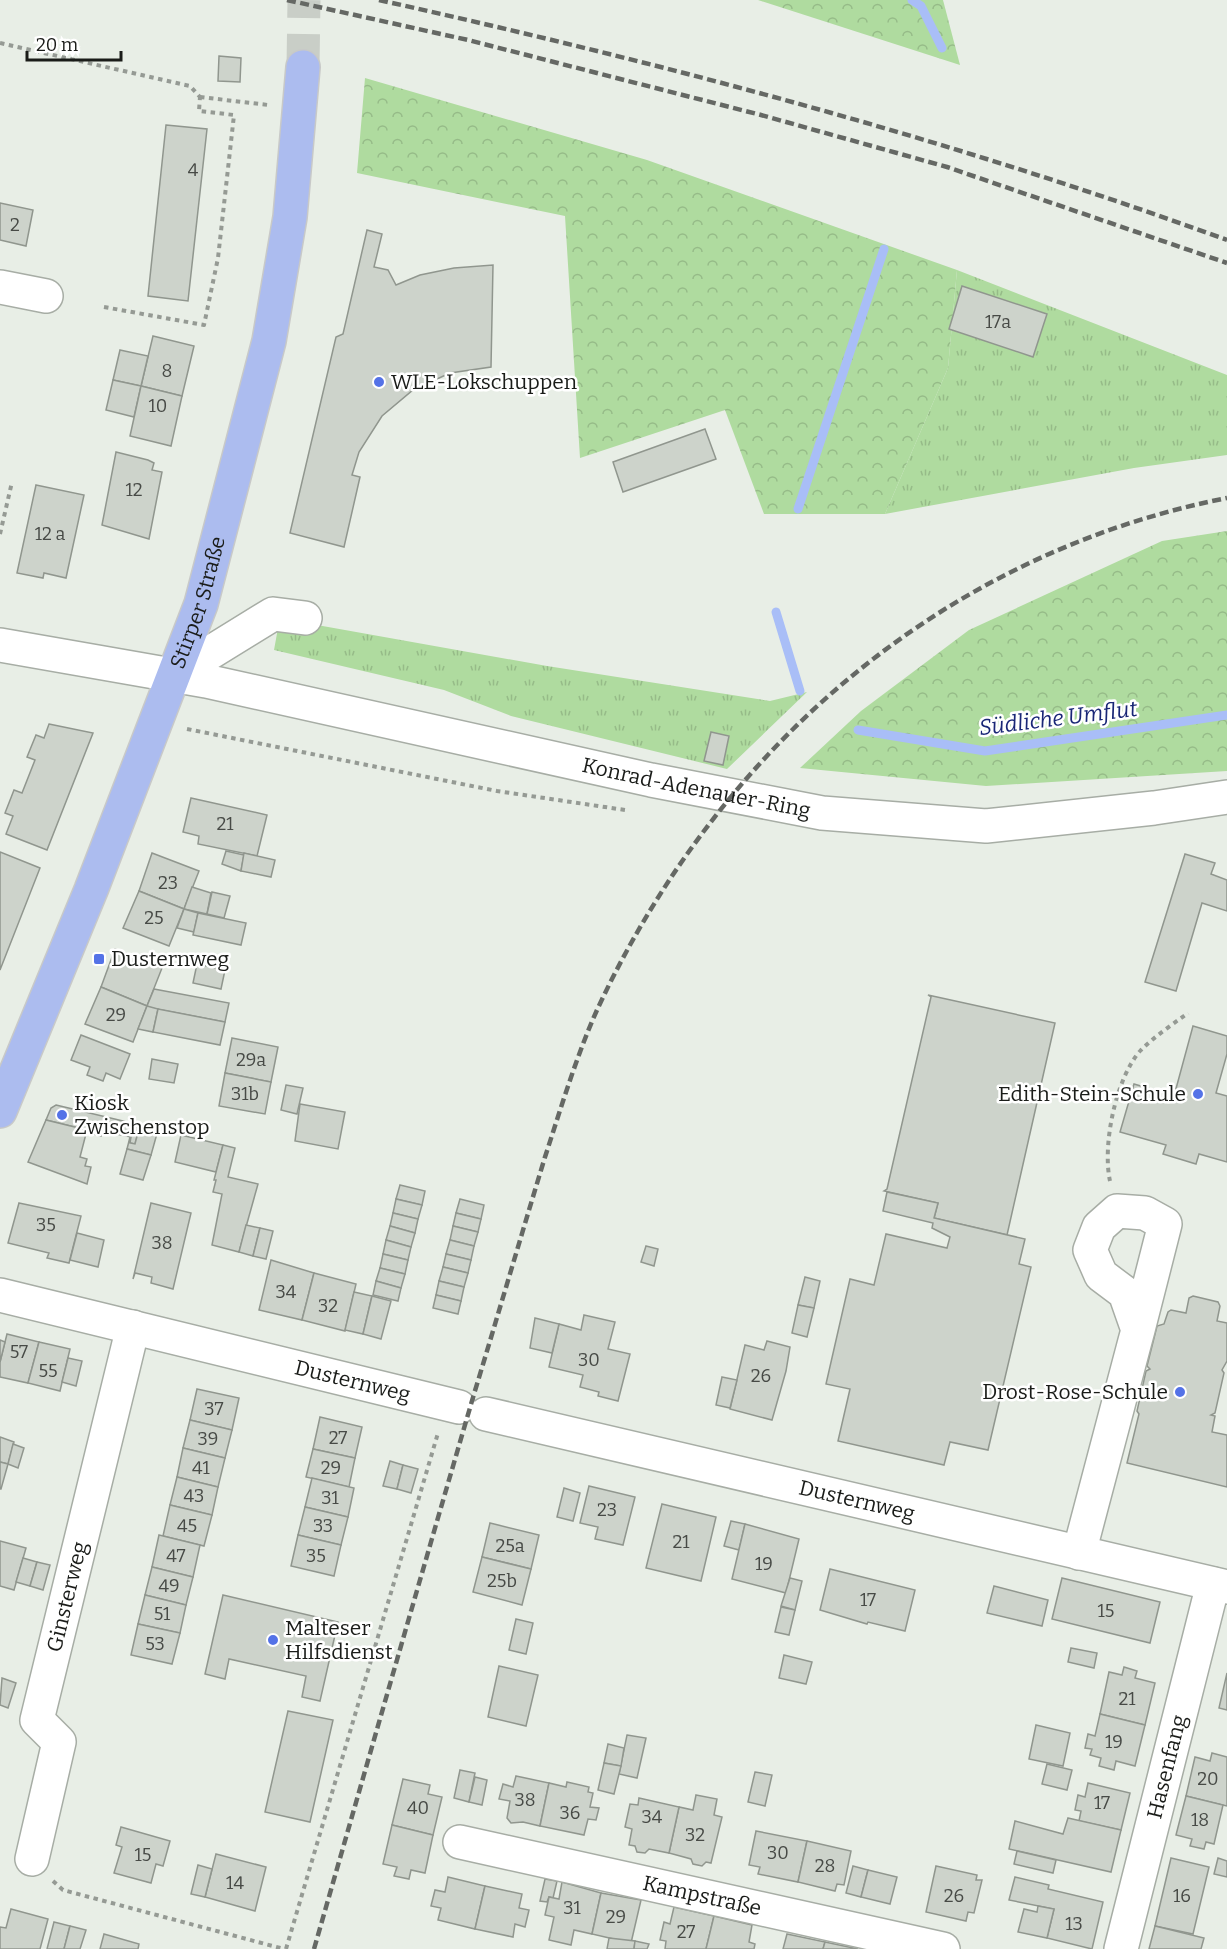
<svg xmlns="http://www.w3.org/2000/svg" width="1227" height="1949" viewBox="0 0 1227 1949" font-family="Bitter,serif">
<defs>
<pattern id="grass-tufts" width="24" height="20" patternUnits="userSpaceOnUse" patternTransform="scale(1.5)"><rect width="24" height="20" fill="#afdb9f"/><path d="M3 7l-1-3M5 7V3M7 7l1-3M15 17l-1-3M17 17v-4M19 17l1-3" fill="none" stroke="#96bb88"/></pattern>
<pattern id="forest-crowns" width="20" height="18" patternUnits="userSpaceOnUse" patternTransform="scale(1.5)"><rect width="20" height="18" fill="#afdb9f"/><path d="M2 6a3 3 0 1 1 6 0M12 15a3 3 0 1 1 6 0" fill="none" stroke="#96bb88"/></pattern>
</defs>
<rect width="100%" height="100%" fill="#e8eee6"/>
<!-- grass -->
<g fill="url(#grass-tufts)">
<path d="M957 270 1227 375V455L1134 468 885 514 948 368Z"/>
<path d="M289 620 547 666 770 701 807 692 727 769 511 716 444 690 274 650 278 628Z"/>
</g>
<!-- forest -->
<g fill="url(#forest-crowns)">
<path d="M758 0H943L960 65Z"/>
<path d="M365 78 647 160 957 270 948 368 885 514H764L725 410 580 458 565 216 357 173Z"/>
<path d="M1227 531V771L986 786 800 768 861 711 969 630 1162 541Z"/>
</g>
<g fill="none" stroke-linecap="round" stroke-linejoin="round">
<!-- stream -->
<g stroke="#a9bef7" stroke-width="9">
<path d="M912 0 921 6 942 48"/>
<path d="M798 509 884 249"/>
<path d="M776 612 800 691"/>
<path d="M858 730 985 751 1227 715"/>
</g>
</g>
<!-- building -->
<g fill="#cdd3cb" stroke="#90968e" stroke-width="1.5">
<path d="M219 56 241 58 240 82 218 81Z"/>
<path d="M166 125 207 129 188 301 148 296Z"/>
<path d="M0 203 33 210 26 246 0 240Z"/>
<path d="M367 230 382 234 374 267 388 270 396 285 420 275 454 268 493 265 491 367 450 373 413 390 382 416 359 452 352 475 360 477 344 547 290 533 336 337 343 334Z"/>
<path d="M962 286 1047 314 1033 357 949 329Z"/>
<path d="M153 336 194 346 182 396 141 386Z"/>
<path d="M120 350 148 356 141 386 113 380Z"/>
<path d="M113 380 141 386 134 417 106 410Z"/>
<path d="M141 386 182 396 171 446 130 436Z"/>
<path d="M705 429 716 459 623 492 613 462Z"/>
<path d="M116 452 148 460 154 463 152 470 162 472 149 539 102 525Z"/>
<path d="M36 485 84 495 66 578 44 573 43 578 17 573Z"/>
<path d="M49 724 93 733 47 850 6 834 13 816 5 813 14 790 22 793 35 760 27 757 36 735 44 738Z"/>
<path d="M711 732 729 736 723 765 704 761Z"/>
<path d="M191 798 267 815 257 856 198 844 199 836 183 832Z"/>
<path d="M226 851 244 855 241 871 222 864Z"/>
<path d="M0 852 40 868 0 970Z"/>
<path d="M152 853 199 871 184 909 139 891Z"/>
<path d="M244 853 275 860 271 877 241 871Z"/>
<path d="M1185 854 1215 863 1211 874 1227 880V911L1202 903 1176 991 1145 982Z"/>
<path d="M192 887 211 893 207 914 184 909Z"/>
<path d="M139 891 184 909 169 946 123 928Z"/>
<path d="M212 892 230 896 224 918 207 914Z"/>
<path d="M184 909 198 913 194 932 177 928Z"/>
<path d="M198 913 246 923 241 945 193 935Z"/>
<path d="M115 949 162 968 147 1006 101 987Z"/>
<path d="M197 964 225 970 221 989 193 983Z"/>
<path d="M101 987 147 1006 133 1042 85 1024Z"/>
<path d="M154 989 229 1003 225 1022 151 1008 147 1006Z"/>
<path d="M928 995 1055 1023 1007 1235 934 1218 938 1203 884 1191 887 1189 931 997Z"/>
<path d="M147 1006 158 1009 153 1032 138 1029Z"/>
<path d="M158 1009 225 1022 220 1045 153 1032Z"/>
<path d="M1193 1026 1227 1036V1054L1216 1093 1227 1096V1162L1199 1154 1196 1164 1163 1154 1166 1145 1120 1132 1134 1084 1174 1096Z"/>
<path d="M81 1035 130 1054 120 1079 106 1073 103 1081 87 1075 90 1067 71 1060Z"/>
<path d="M232 1038 278 1047 271 1082 225 1073Z"/>
<path d="M152 1059 178 1064 174 1083 149 1079Z"/>
<path d="M225 1073 271 1082 265 1114 219 1106Z"/>
<path d="M286 1085 303 1088 297 1114 281 1110Z"/>
<path d="M300 1104 345 1112 338 1149 295 1141Z"/>
<path d="M56 1105 140 1125 135 1144 130 1143 131 1137 102 1131 101 1136 86 1132 87 1130 46 1120 51 1108Z"/>
<path d="M46 1120 87 1130 80 1157 87 1159 85 1166 91 1167 87 1184 28 1162Z"/>
<path d="M140 1125 158 1130 151 1155 127 1149 130 1137V1143L135 1144Z"/>
<path d="M181 1135 223 1145 216 1172 175 1162Z"/>
<path d="M223 1145 235 1148 228 1177 258 1184 239 1252 212 1245 222 1194 213 1192 216 1180H214Z"/>
<path d="M127 1149 151 1155 143 1180 120 1174Z"/>
<path d="M400 1185 425 1191 422 1205 396 1199Z"/>
<path d="M887 1192 938 1203 934 1218 1025 1239 1019 1264 1031 1267 988 1450 950 1442 944 1465 838 1441 850 1389 826 1384 850 1279 874 1285 886 1234 947 1248 950 1237 932 1228 933 1223 883 1211Z"/>
<path d="M396 1199 422 1205 418 1219 393 1213Z"/>
<path d="M460 1199 484 1205 481 1219 456 1213Z"/>
<path d="M19 1203 81 1216 69 1263 47 1258 49 1253 8 1243Z"/>
<path d="M151 1203 191 1213 173 1289 151 1283 152 1277 135 1273 133 1279Z"/>
<path d="M393 1213 418 1219 415 1233 390 1226Z"/>
<path d="M456 1213 481 1219 478 1232 453 1226Z"/>
<path d="M246 1225 260 1228 253 1256 239 1252Z"/>
<path d="M390 1226 415 1233 411 1247 386 1240Z"/>
<path d="M453 1226 478 1232 474 1246 450 1240Z"/>
<path d="M260 1228 273 1231 266 1259 253 1256Z"/>
<path d="M77 1233 104 1240 98 1267 70 1260Z"/>
<path d="M386 1240 411 1247 408 1260 383 1254Z"/>
<path d="M450 1240 474 1246 471 1260 446 1254Z"/>
<path d="M646 1246 658 1249 654 1266 641 1262Z"/>
<path d="M383 1254 408 1260 405 1274 380 1268Z"/>
<path d="M446 1254 471 1260 468 1273 443 1267Z"/>
<path d="M271 1260 314 1273 302 1320 259 1310Z"/>
<path d="M443 1267 468 1273 464 1287 439 1281Z"/>
<path d="M380 1268 405 1274 401 1288 376 1281Z"/>
<path d="M314 1273 356 1284 345 1331 302 1320Z"/>
<path d="M805 1277 820 1281 814 1308 798 1305Z"/>
<path d="M376 1281 401 1288 398 1301 373 1295Z"/>
<path d="M439 1281 464 1287 461 1301 436 1295Z"/>
<path d="M354 1292 372 1296 363 1334 345 1330Z"/>
<path d="M436 1295 461 1301 458 1314 433 1308Z"/>
<path d="M372 1296 391 1301 381 1339 363 1334Z"/>
<path d="M1193 1296 1218 1302 1220 1306 1217 1321 1227 1323V1361L1222 1370 1224 1373 1215 1413 1211 1415 1215 1416 1212 1432 1227 1435V1487L1127 1463 1139 1414 1137 1411 1146 1371 1150 1369 1147 1366 1157 1326 1164 1324 1168 1312 1171 1310 1186 1313 1189 1298Z"/>
<path d="M798 1305 814 1308 807 1337 792 1333Z"/>
<path d="M584 1315 615 1322 608 1349 630 1354 618 1401 598 1396 599 1392 580 1387 583 1375 549 1367 559 1324 581 1330Z"/>
<path d="M535 1318 559 1324 552 1353 530 1348Z"/>
<path d="M7 1334 39 1342 28 1383 0 1377V1362Z"/>
<path d="M0 1340 5 1342 0 1362Z"/>
<path d="M767 1341 790 1347 786 1371 772 1420 730 1409 745 1345 764 1350Z"/>
<path d="M39 1342 70 1349 60 1391 28 1383Z"/>
<path d="M68 1358 82 1361 76 1386 62 1382Z"/>
<path d="M722 1377 737 1380 730 1408 716 1405Z"/>
<path d="M197 1389 239 1398 232 1430 190 1420Z"/>
<path d="M320 1417 362 1427 355 1458 313 1449Z"/>
<path d="M190 1420 232 1430 225 1458 183 1448Z"/>
<path d="M0 1437 14 1442 8 1464 0 1462Z"/>
<path d="M13 1444 24 1448 18 1468 8 1464Z"/>
<path d="M183 1448 225 1458 218 1487 177 1477Z"/>
<path d="M313 1449 355 1458 349 1487 306 1477Z"/>
<path d="M390 1461 403 1465 397 1489 383 1486Z"/>
<path d="M0 1462 8 1464 1 1489H0Z"/>
<path d="M403 1465 418 1469 411 1493 397 1489Z"/>
<path d="M177 1477 218 1487 212 1515 170 1505Z"/>
<path d="M312 1478 354 1488 348 1517 305 1507Z"/>
<path d="M589 1486 635 1497 623 1545 595 1539 598 1527 580 1523Z"/>
<path d="M564 1488 580 1493 573 1521 557 1517Z"/>
<path d="M662 1504 716 1517 701 1581 646 1568Z"/>
<path d="M170 1505 212 1515 204 1546 163 1536Z"/>
<path d="M305 1507 348 1517 341 1545 298 1535Z"/>
<path d="M731 1521 745 1524 739 1550 724 1546Z"/>
<path d="M490 1523 539 1535 531 1569 482 1557Z"/>
<path d="M745 1524 799 1539 786 1593 732 1579Z"/>
<path d="M159 1535 200 1545 193 1577 152 1567Z"/>
<path d="M298 1535 341 1545 334 1576 291 1566Z"/>
<path d="M0 1541 26 1548 14 1590 0 1586Z"/>
<path d="M482 1557 531 1569 522 1605 473 1592Z"/>
<path d="M23 1558 37 1562 30 1586 16 1582Z"/>
<path d="M37 1562 50 1565 43 1590 30 1586Z"/>
<path d="M152 1567 193 1577 186 1605 145 1595Z"/>
<path d="M830 1569 915 1590 905 1631 868 1622 867 1624 820 1610Z"/>
<path d="M790 1578 802 1581 795 1610 781 1606Z"/>
<path d="M1062 1578 1160 1602 1150 1643 1052 1619Z"/>
<path d="M994 1586 1048 1600 1042 1626 987 1613Z"/>
<path d="M145 1595 186 1605 180 1633 138 1624Z"/>
<path d="M223 1595 338 1622 320 1701 302 1697 306 1676 229 1659 225 1679 205 1674Z"/>
<path d="M781 1607 795 1610 789 1635 775 1632Z"/>
<path d="M516 1619 533 1623 526 1654 509 1650Z"/>
<path d="M138 1624 180 1633 172 1664 131 1655Z"/>
<path d="M1071 1648 1097 1653 1094 1668 1068 1662Z"/>
<path d="M784 1655 812 1662 806 1684 779 1678Z"/>
<path d="M499 1666 538 1675 526 1726 488 1717Z"/>
<path d="M1124 1667 1137 1671 1135 1678 1155 1683 1145 1725 1100 1714 1109 1672 1122 1675Z"/>
<path d="M1227 1673V1710L1219 1708Z"/>
<path d="M2 1678 16 1683 8 1708 0 1705Z"/>
<path d="M288 1711 333 1720 310 1822 265 1812Z"/>
<path d="M1100 1714 1145 1725 1135 1766 1116 1761 1114 1770 1099 1766 1101 1758 1090 1755 1092 1749 1085 1748 1088 1734 1095 1736Z"/>
<path d="M1036 1725 1070 1733 1063 1766 1029 1759Z"/>
<path d="M627 1735 646 1738 637 1778 619 1774Z"/>
<path d="M608 1744 624 1748 621 1766 604 1763Z"/>
<path d="M1212 1753 1227 1757V1806L1186 1796 1195 1757 1210 1761Z"/>
<path d="M604 1763 621 1766 614 1794 598 1790Z"/>
<path d="M1047 1764 1072 1770 1067 1790 1042 1784Z"/>
<path d="M460 1770 475 1773 469 1802 454 1798Z"/>
<path d="M755 1772 772 1775 765 1806 748 1802Z"/>
<path d="M516 1776 549 1783 540 1826 523 1822 511 1823 507 1818 510 1801 499 1799 503 1784 513 1787Z"/>
<path d="M475 1777 487 1780 482 1805 469 1802Z"/>
<path d="M403 1779 430 1785 428 1794 442 1797 433 1835 392 1825Z"/>
<path d="M567 1782 589 1787 588 1792 593 1793 590 1807 599 1808 596 1820 588 1819 584 1835 540 1826 549 1783 566 1787Z"/>
<path d="M1088 1783 1130 1793 1121 1830 1079 1821 1081 1811 1075 1810 1078 1795 1085 1797Z"/>
<path d="M696 1795 717 1799 714 1815 722 1817 711 1863 706 1862 702 1866 693 1864 691 1859 669 1853 679 1807 693 1810Z"/>
<path d="M1186 1796 1223 1805 1214 1844 1206 1842 1204 1849 1190 1846 1192 1839 1176 1835Z"/>
<path d="M639 1798 679 1807 669 1853 649 1849 645 1853 637 1852 635 1846 629 1845 632 1829 625 1827 630 1804 638 1805Z"/>
<path d="M1068 1818 1121 1830 1111 1872 1009 1849 1015 1821 1063 1834Z"/>
<path d="M392 1825 433 1835 425 1873 411 1870 409 1879 394 1876 397 1867 383 1864Z"/>
<path d="M121 1827 170 1841 163 1866 156 1864 151 1883 114 1873 122 1847 116 1845Z"/>
<path d="M756 1831 807 1841 798 1882 758 1874 760 1867 749 1865Z"/>
<path d="M807 1841 851 1851 844 1885 837 1884 835 1891 798 1882Z"/>
<path d="M1017 1851 1056 1860 1053 1873 1014 1864Z"/>
<path d="M216 1854 266 1867 255 1911 205 1897Z"/>
<path d="M1171 1858 1209 1867 1193 1934 1155 1926Z"/>
<path d="M1218 1858 1227 1861V1877L1214 1874Z"/>
<path d="M198 1865 212 1869 205 1897 191 1894Z"/>
<path d="M853 1866 868 1870 861 1897 846 1893Z"/>
<path d="M936 1866 977 1875 976 1880H982L974 1913 968 1912 966 1921 926 1912Z"/>
<path d="M868 1870 897 1877 890 1904 861 1897Z"/>
<path d="M448 1877 485 1886 475 1929 438 1920 441 1908 431 1906 435 1890 445 1892Z"/>
<path d="M1015 1877 1049 1885 1048 1889 1103 1902 1092 1949 1047 1938 1054 1909 1009 1900Z"/>
<path d="M545 1879 557 1881 553 1898 549 1897 547 1902 540 1901Z"/>
<path d="M562 1882 601 1893 592 1934 574 1930 571 1945 549 1940 554 1917 545 1915 549 1897 559 1899Z"/>
<path d="M485 1886 522 1894 519 1908 529 1910 525 1927 515 1924 513 1937 475 1929Z"/>
<path d="M601 1893 641 1900 631 1943 592 1934Z"/>
<path d="M1038 1906 1054 1909 1047 1938 1018 1932 1024 1909 1037 1912Z"/>
<path d="M674 1907 714 1916 706 1949H665L666 1941 660 1940 664 1922 670 1924Z"/>
<path d="M11 1909 48 1919 40 1949H0V1927L6 1928Z"/>
<path d="M714 1916 752 1925 749 1942 755 1944 754 1949H706Z"/>
<path d="M54 1922 70 1926 64 1949H47Z"/>
<path d="M70 1926 86 1930 80 1949H64Z"/>
<path d="M1155 1926 1204 1938 1201 1949H1149Z"/>
<path d="M104 1934 139 1944 138 1949H100Z"/>
<path d="M787 1934 825 1942 823 1949H783Z"/>
<path d="M609 1938 635 1941 634 1949H607Z"/>
<path d="M635 1941 649 1944 647 1949H634Z"/>
<path d="M825 1942 858 1949H823Z"/>
</g>
<g fill="none" stroke-linecap="round" stroke-linejoin="round">
<!-- major-tunnel -->
<path stroke="#c9cec7" stroke-width="33" stroke-dasharray="33 16" stroke-linecap="butt" d="M303 67 304 0"/>
<!-- minor casing -->
<g stroke="#a7ada5" stroke-width="36">
<g id="minor">
<path d="M0 287 46 296"/>
<path id="s1" d="M0 645 206 681 651 780 822 813 986 826 1154 808 1227 797"/>
<path d="M174 675 273 614 305 618"/>
<path id="s2" d="M0 1295 459 1407"/>
<path id="s3" d="M486 1414 1227 1587"/>
<path d="M1079 1553 1135 1341 1138 1330 1165 1224 1145 1213 1117 1211 1099 1227 1090 1250 1101 1275 1125 1293 1138 1330"/>
<path id="s4" d="M460 1842 943 1949"/>
<path id="s5" d="M32 1859 59 1742 37 1720 133 1327"/>
<path id="s6" d="M1121 1949 1213 1584"/>
</g>
</g>
<!-- major casing -->
<g stroke="#c8c9c8" stroke-width="36">
<g id="major">
<path id="s7" d="M0 1111 91 890 201 604 269 341 290 217 303 67"/>
</g>
</g>
<!-- path -->
<g stroke="#959a94" stroke-width="4" stroke-dasharray="4.5 4.5" stroke-linecap="butt">
<path d="M0 43 190 86 200 97"/>
<path d="M200 97 268 105"/>
<path d="M104 307 204 325 218 258 234 115 199 111 200 97"/>
<path d="M0 534 12 482"/>
<path d="M187 729 497 791 625 810"/>
<path d="M1110 1181C1102 1145 1116 1077 1141 1050 1155 1036 1173 1024 1188 1013"/>
<path d="M53 1881 63 1890 284 1949"/>
<path d="M286 1949 438 1433"/>
</g>
<!-- minor -->
<use href="#minor" stroke="#fff" stroke-width="33"/>
<!-- major -->
<use href="#major" stroke="#acbcef" stroke-width="33"/>
<!-- rail -->
<g stroke="#656864" stroke-width="4.5" stroke-dasharray="9 4.5" stroke-linecap="butt">
<path d="M287 0 468 40 761 115 947 167 1227 263"/>
<path d="M379 0C667 64 950 139 1227 240"/>
<path d="M314 1949C367 1764 420 1579 474 1394 498 1315 521 1236 545 1157 561 1108 576 1057 597 1010 718 749 942 554 1227 498"/>
</g>
</g>
<!-- markers -->
<g fill="#5472e7" stroke="#fff" stroke-width="2">
<circle cx="379" cy="382" r="6"/>
<rect x="93" y="953" width="12" height="12" rx="3"/>
<circle cx="1198" cy="1094" r="6"/>
<circle cx="62" cy="1115" r="6"/>
<circle cx="1180" cy="1392" r="6"/>
<circle cx="273" cy="1640" r="6"/>
</g>
<g text-anchor="middle" dominant-baseline="central" stroke-width="5" stroke-linejoin="round" paint-order="stroke">
<!-- number labels -->
<g font-size="18" fill="#474a46">
<text x="193" y="170">4</text>
<text x="15" y="225">2</text>
<text x="998" y="322">17a</text>
<text x="167" y="371">8</text>
<text x="158" y="406">10</text>
<text x="134" y="490">12</text>
<text x="50" y="534">12 a</text>
<text x="225" y="824">21</text>
<text x="168" y="883">23</text>
<text x="154" y="918">25</text>
<text x="116" y="1015">29</text>
<text x="251" y="1060">29a</text>
<text x="245" y="1094">31b</text>
<text x="46" y="1225">35</text>
<text x="162" y="1243">38</text>
<text x="286" y="1292">34</text>
<text x="328" y="1306">32</text>
<text x="19" y="1352">57</text>
<text x="589" y="1360">30</text>
<text x="48" y="1371">55</text>
<text x="761" y="1376">26</text>
<text x="214" y="1409">37</text>
<text x="338" y="1438">27</text>
<text x="208" y="1439">39</text>
<text x="201" y="1468">41</text>
<text x="331" y="1468">29</text>
<text x="194" y="1496">43</text>
<text x="330" y="1498">31</text>
<text x="607" y="1510">23</text>
<text x="187" y="1526">45</text>
<text x="323" y="1526">33</text>
<text x="681" y="1542">21</text>
<text x="510" y="1546">25a</text>
<text x="176" y="1556">47</text>
<text x="316" y="1556">35</text>
<text x="764" y="1564">19</text>
<text x="502" y="1581">25b</text>
<text x="169" y="1586">49</text>
<text x="868" y="1600">17</text>
<text x="1106" y="1611">15</text>
<text x="162" y="1614">51</text>
<text x="155" y="1644">53</text>
<text x="1127" y="1699">21</text>
<text x="1114" y="1742">19</text>
<text x="1208" y="1779">20</text>
<text x="525" y="1800">38</text>
<text x="1102" y="1803">17</text>
<text x="418" y="1808">40</text>
<text x="570" y="1813">36</text>
<text x="652" y="1817">34</text>
<text x="1200" y="1820">18</text>
<text x="695" y="1835">32</text>
<text x="778" y="1853">30</text>
<text x="143" y="1855">15</text>
<text x="825" y="1866">28</text>
<text x="235" y="1883">14</text>
<text x="954" y="1896">26</text>
<text x="1182" y="1896">16</text>
<text x="572" y="1908">31</text>
<text x="616" y="1917">29</text>
<text x="1074" y="1924">13</text>
<text x="686" y="1932">27</text>
</g>
<!-- poi labels -->
<g font-size="21" fill="#1a1c19" stroke="#fff" text-anchor="start">
<text x="391" y="382">WLE-Lokschuppen</text>
<text x="111" y="959">Dusternweg</text>
<text x="1186" y="1094" text-anchor="end">Edith-Stein-Schule</text>
<text x="74" y="1103">Kiosk<tspan x="74" dy="24">Zwischenstop</tspan></text>
<text x="1168" y="1392" text-anchor="end">Drost-Rose-Schule</text>
<text x="285" y="1628">Malteser<tspan x="285" dy="24">Hilfsdienst</tspan></text>
</g>
<!-- street labels -->
<g font-size="21" fill="#1a1c19" stroke="#fff">
<text stroke="none"><textPath href="#s7" startOffset="546">Stirper Straße</textPath></text>
<text stroke="none"><textPath href="#s1" startOffset="711">Konrad-Adenauer-Ring</textPath></text>
<text stroke="none"><textPath href="#s2" startOffset="363">Dusternweg</textPath></text>
<text stroke="none"><textPath href="#s3" startOffset="381">Dusternweg</textPath></text>
<text stroke="none"><textPath href="#s5" startOffset="278">Ginsterweg</textPath></text>
<text stroke="none"><textPath href="#s6" startOffset="188">Hasenfang</textPath></text>
<text stroke="none"><textPath href="#s4" startOffset="248">Kampstraße</textPath></text>
</g>
<!-- water labels -->
<g font-size="22" font-style="italic" fill="#192676" stroke="#fff">
<text transform="translate(1058 718) rotate(-7)">Südliche Umflut</text>
</g>
</g>
<!-- scale -->
<path d="M27 51v9h94v-9" fill="none" stroke="#1a1c19" stroke-width="3"/>
<text x="36" y="51" font-size="18" fill="#1a1c19" stroke="#ffffff" stroke-width="4.5" paint-order="stroke">20 m</text>
</svg>
